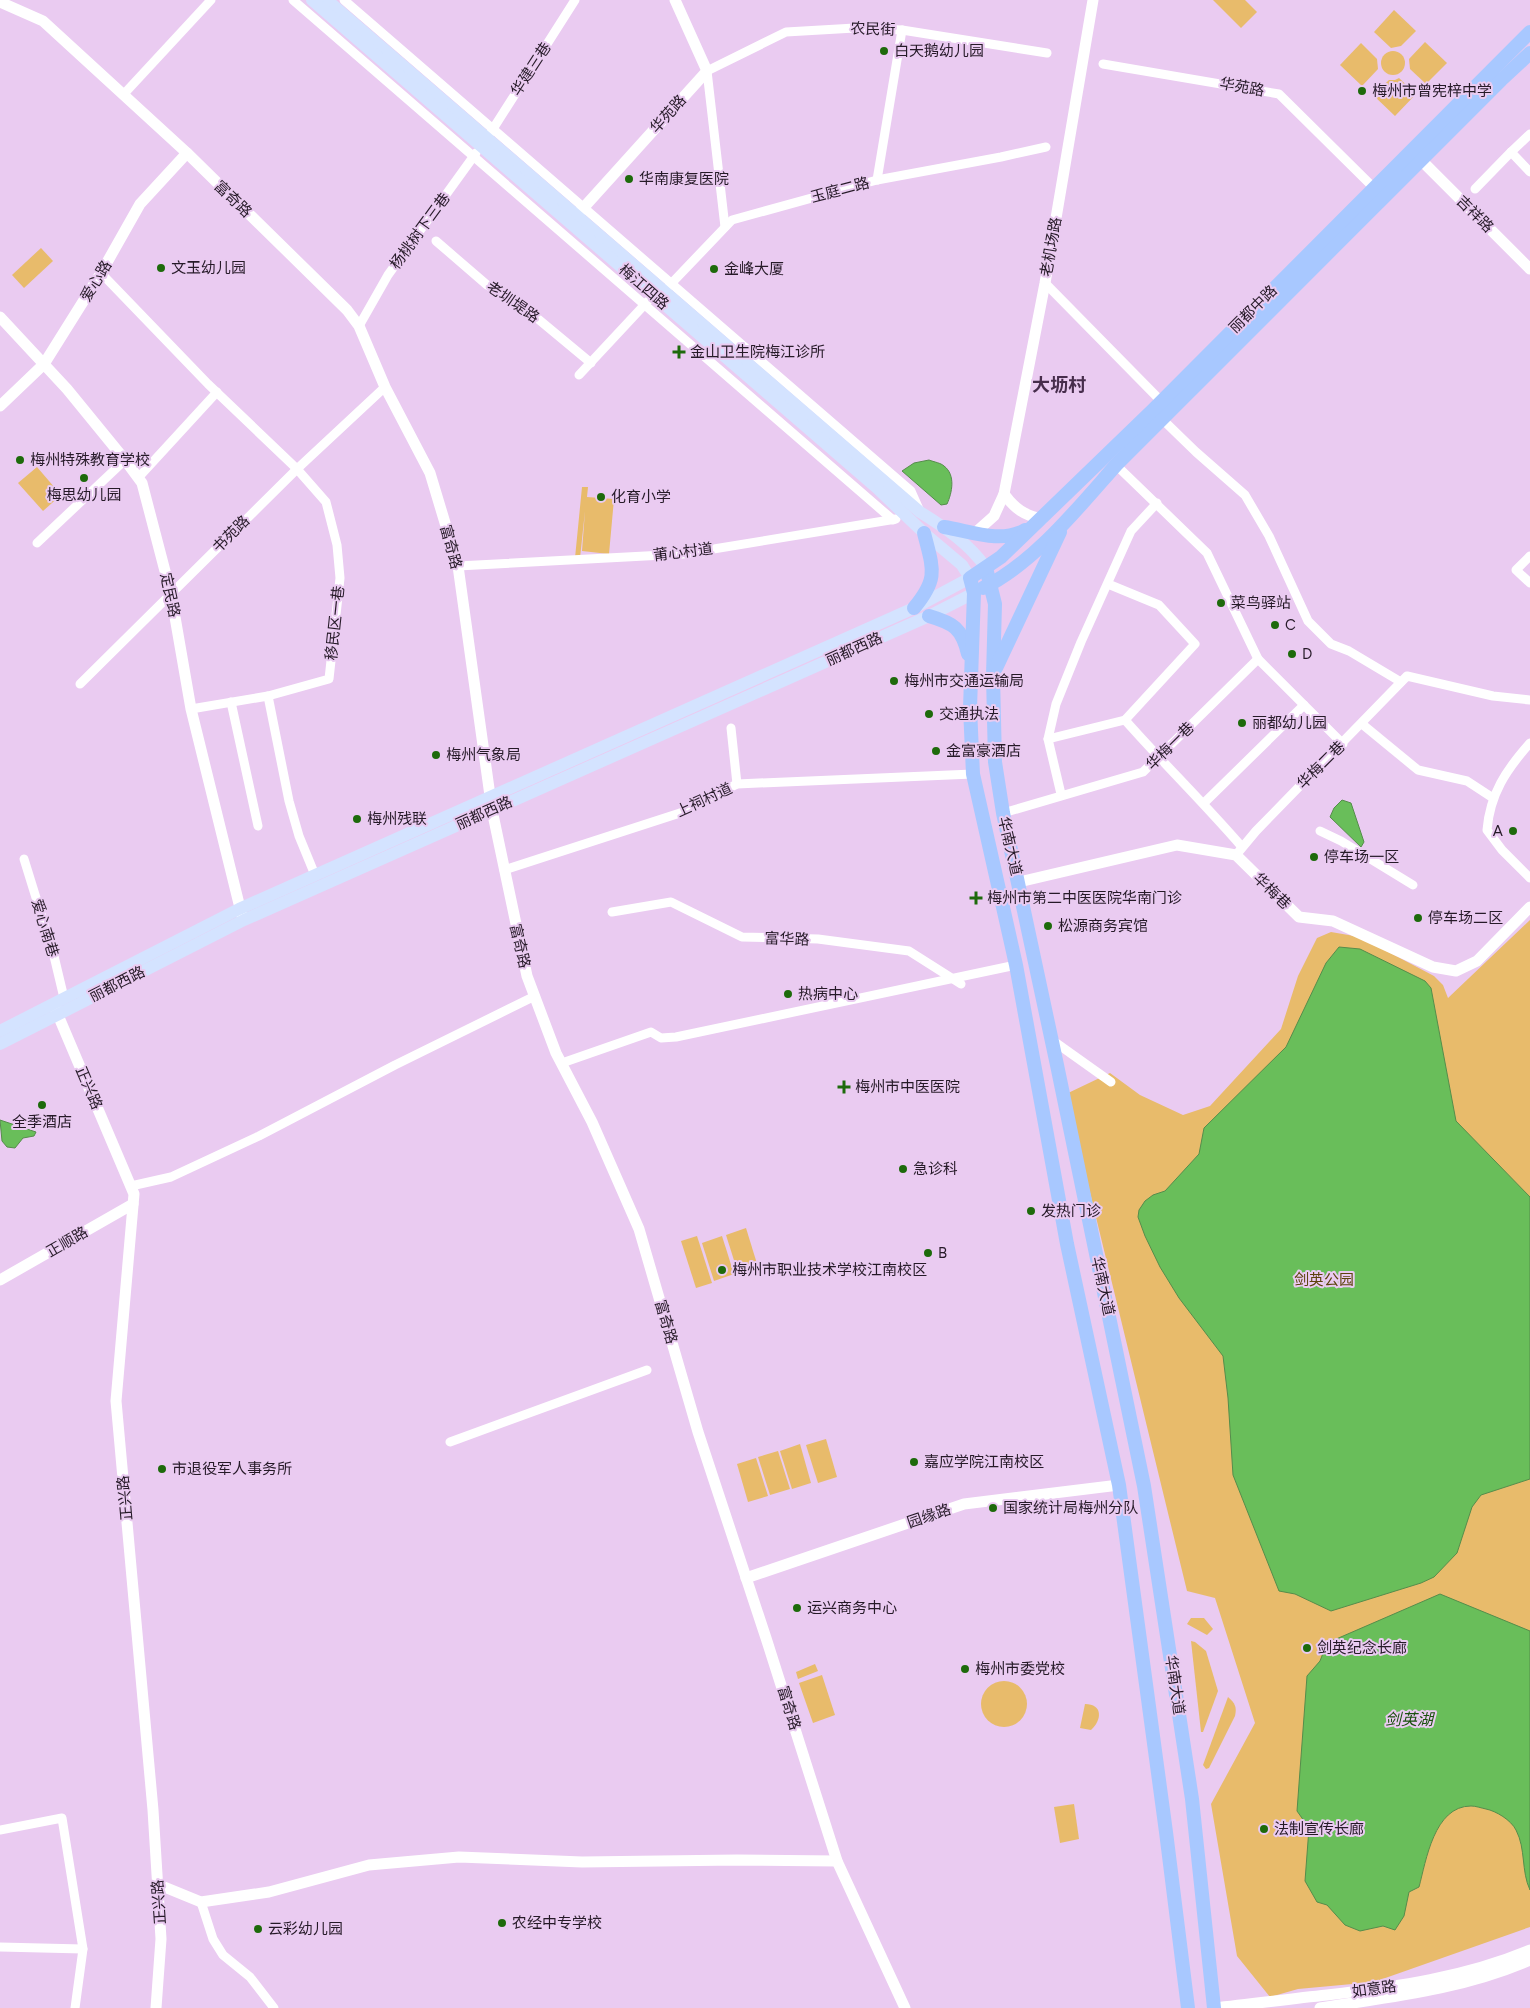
<svg xmlns="http://www.w3.org/2000/svg" width="1530" height="2008" viewBox="0 0 1530 2008" font-family="Figtree,'Noto Sans SC',sans-serif">
<rect width="100%" height="100%" fill="#eacbf1"/>
<!-- green -->
<g fill="#e8bb6b">
<path d="M1213 0H1245L1257 12 1241 28Z"/>
<path d="M1394 10 1416 31 1401 46 1391 48 1374 32Z"/>
<path d="M1425 42 1447 63 1426 84 1410 69 1409 59Z"/>
<path d="M1361 43 1377 59 1378 69 1362 86 1340 65Z"/>
<circle cx="1393" cy="63" r="12"/>
<path d="M1399 78 1416 94 1395 116 1373 95 1389 80H1395Z"/>
<path d="M41 248 53 261 24 288 12 275Z"/>
<path d="M37 467 61 495 43 511 18 483Z"/>
<path d="M582 487H588L587 497 614 499 609 554 582 551 585 511 580 558H575Z"/>
<path d="M1530 920V1927L1374 1982 1298 1989 1270 1997 1237 1956 1211 1804 1255 1723 1215 1598 1187 1591 1066 1094 1110 1073 1140 1095 1183 1115 1210 1106 1281 1029 1298 976 1317 938 1331 932 1360 937 1434 976 1443 985 1448 998Z"/>
<path d="M746 1228 758 1267 738 1273 726 1235Z"/>
<path d="M697 1236 712 1283 696 1288 681 1241Z"/>
<path d="M722 1236 734 1274 714 1281 702 1243Z"/>
<path d="M826 1439 837 1477 818 1483 806 1445Z"/>
<path d="M800 1444 811 1483 792 1489 780 1451Z"/>
<path d="M778 1451 790 1489 770 1495 758 1457Z"/>
<path d="M756 1458 768 1496 748 1502 737 1464Z"/>
<path d="M1191 1618H1204L1213 1629 1207 1635 1187 1624Z"/>
<path d="M1191 1641 1195 1642 1206 1651 1218 1691 1203 1732H1201Z"/>
<path d="M815 1664 818 1671 798 1679 796 1672Z"/>
<path d="M822 1675 835 1715 813 1723 799 1683Z"/>
<circle cx="1004" cy="1704" r="23"/>
<path d="M1228 1697C1235 1703 1237 1707 1235 1716L1209 1768 1206 1769 1203 1765Z"/>
<path d="M1085 1704C1103 1704 1102 1720 1091 1730L1080 1728Z"/>
<path d="M1074 1804 1079 1839 1060 1843 1054 1807Z"/>
</g>
<!-- water -->
<g fill="#69be5a" stroke="#558d4b">
<path d="M929 460C934 462 941 463 944 466 956 475 952 493 947 504L941 505 902 471 914 463Z"/>
<path d="M1342 800 1351 803 1364 842 1361 847 1330 817 1334 808Z"/>
<path d="M1339 947 1360 949 1425 981 1431 988 1456 1121 1530 1197V1479L1481 1495 1472 1507 1457 1553 1434 1577 1421 1583 1331 1611 1295 1594 1279 1591 1233 1475 1228 1398 1223 1356 1179 1298 1160 1267 1145 1236 1138 1217 1139 1210 1145 1201 1153 1195 1165 1191 1199 1154 1204 1128 1286 1047 1326 963Z"/>
<path d="M0 1120 36 1132 34 1136 23 1138 15 1148 7 1147 2 1141Z"/>
<path d="M1440 1594 1530 1631V1890C1521 1871 1526 1849 1516 1830 1511 1820 1496 1811 1486 1809 1481 1808 1476 1806 1471 1806 1434 1806 1426 1861 1419 1887L1409 1892 1404 1916 1395 1930 1383 1926 1360 1931 1345 1925 1327 1905 1317 1902 1305 1881 1309 1828 1297 1811 1307 1676 1320 1661 1327 1643Z"/>
</g>
<g fill="none" stroke-linecap="round" stroke-linejoin="round">
<!-- minor -->
<g stroke="#fff" stroke-width="9">
<path d="M293 0 893 520"/>
<path d="M344 0 911 491 919 509"/>
<path d="M1103 64 1279 94 1374 188"/>
<path d="M123 95 211 0"/>
<path d="M491 132 575 0"/>
<path d="M1530 134 1511 152 1530 172"/>
<path d="M877 180 902 30"/>
<path d="M1475 189 1511 152"/>
<path d="M725 227 707 71 786 32 855 28 902 30 1047 53"/>
<path d="M436 241 487 285 514 299 591 363"/>
<path d="M101 273 208 384 297 469 326 502 337 545 340 578 329 679 268 696 191 709"/>
<path d="M1045 283 1162 402"/>
<path d="M668 287 732 220 877 180 1001 157 1046 147"/>
<path d="M359 326 388 275 476 153"/>
<path d="M579 375 648 301"/>
<path d="M1162 419 1196 452 1245 495 1269 536 1308 621 1331 644 1349 651 1401 682"/>
<path d="M1116 465 1207 553 1258 659 1343 744"/>
<path d="M138 478 217 392"/>
<path d="M37 543 125 460"/>
<path d="M1530 556 1516 570 1530 583"/>
<path d="M458 566 683 554 896 519"/>
<path d="M80 684 297 469 385 387"/>
<path d="M268 696 289 801 299 836 315 875"/>
<path d="M231 702 258 826"/>
<path d="M1125 720C1163 763 1204 803 1242 847"/>
<path d="M1362 724 1418 770 1467 781 1493 798"/>
<path d="M731 728 737 784"/>
<path d="M1048 739 1125 720 1195 644 1159 605 1108 584"/>
<path d="M1530 743C1506 770 1490 794 1487 830L1502 850 1530 878"/>
<path d="M1061 794 1048 739 1056 704 1081 642 1131 531 1157 503"/>
<path d="M1204 803 1304 705"/>
<path d="M1003 813 1143 772 1258 659"/>
<path d="M1320 831 1341 841 1413 885"/>
<path d="M1236 855 1256 831 1407 676 1493 696 1530 700"/>
<path d="M24 859 46 930 49 935 64 998"/>
<path d="M504 870 680 813 737 784 973 774"/>
<path d="M612 912 671 902 742 937 818 939 909 951 961 984"/>
<path d="M1052 1040 1111 1082"/>
<path d="M562 1063 651 1032 661 1038 676 1037 1016 965"/>
<path d="M131 1186 171 1177 259 1136 395 1065 535 996"/>
<path d="M450 1442 647 1370"/>
<path d="M0 1830 62 1818 83 1949 75 2008"/>
<path d="M201 1902 213 1939 223 1955 250 1977 274 2008"/>
<path d="M0 1947 83 1949"/>
</g>
<!-- tertiary -->
<g stroke="#fff" stroke-width="11">
<path d="M0 2 43 21 187 153 347 310 359 326 385 387 430 473 458 566 492 810 527 976 556 1053 592 1122 639 1229 698 1432 766 1638 837 1861 905 2008"/>
<path d="M1421 160 1530 269"/>
<path d="M577 215 707 71 675 0"/>
<path d="M0 317 67 389 125 460 142 483 171 594 191 709 242 916"/>
<path d="M0 406 44 364 101 273 140 204 187 153"/>
<path d="M1004 494C1015 509 1024 515 1042 519"/>
<path d="M976 532 994 516 1004 494 1045 283 1093 0"/>
<path d="M1019 882 1177 845 1236 855 1299 917 1333 921 1433 967 1456 971 1477 961 1530 907"/>
<path d="M55 1008 134 1194 116 1401 153 1810 161 1939 156 2008"/>
<path d="M0 1280 133 1204"/>
<path d="M746 1578 964 1504 1119 1485"/>
<path d="M157 1884 201 1902 269 1892 369 1865 459 1857 582 1862 737 1860 837 1861"/>
<path d="M1214 2008C1252 2004 1289 1999 1327 1995 1396 1987 1466 1977 1530 1950"/>
<path d="M1320 2008C1391 1997 1464 1989 1530 1960"/>
</g>
<!-- secondary -->
<g stroke="#d4e3ff" stroke-width="12">
<path d="M327 0 920 512C944 527 970 544 986 568"/>
<path d="M0 1031 239 909 914 608 970 578 962 565 924 533 877 488 312 0"/>
<path d="M0 1044 244 920 929 616 974 593"/>
</g>
<!-- primary -->
<g stroke="#a8c8ff" stroke-width="14">
<path d="M944 527C970 531 1000 544 1025 530"/>
<path d="M986 568 995 604 993 676 995 762 1003 813 1057 1065 1144 1486 1192 1799 1214 2008"/>
<path d="M983 588C1034 563 1078 508 1116 465L1501 80 1530 53"/>
<path d="M914 608C939 578 933 569 924 533"/>
<path d="M929 616C953 623 962 628 968 654"/>
<path d="M996 668 1060 532"/>
<path d="M1188 2008 1166 1832 1119 1485 1067 1244 1016 965 973 774 970 708 974 593 970 578 1001 557 1153 410 1530 32"/>
</g>
</g>
<!-- markers -->
<g fill="#1d6a0b" stroke="#eacbf1" stroke-width="2">
<circle cx="884" cy="51" r="5"/>
<circle cx="1362" cy="91" r="5"/>
<circle cx="629" cy="179" r="5"/>
<circle cx="161" cy="268" r="5"/>
<circle cx="714" cy="269" r="5"/>
<path d="M676.5 344.5h5v5h5v5h-5v5h-5v-5h-5v-5h5z"/>
<circle cx="20" cy="460" r="5"/>
<circle cx="84" cy="478" r="5"/>
<circle cx="601" cy="497" r="5"/>
<circle cx="1221" cy="603" r="5"/>
<circle cx="1275" cy="625" r="5"/>
<circle cx="1292" cy="654" r="5"/>
<circle cx="894" cy="681" r="5"/>
<circle cx="929" cy="714" r="5"/>
<circle cx="1242" cy="723" r="5"/>
<circle cx="936" cy="751" r="5"/>
<circle cx="436" cy="755" r="5"/>
<circle cx="357" cy="819" r="5"/>
<circle cx="1513" cy="831" r="5"/>
<circle cx="1314" cy="857" r="5"/>
<path d="M973.5 890.5h5v5h5v5h-5v5h-5v-5h-5v-5h5z"/>
<circle cx="1418" cy="918" r="5"/>
<circle cx="1048" cy="926" r="5"/>
<circle cx="788" cy="994" r="5"/>
<path d="M841.5 1079.5h5v5h5v5h-5v5h-5v-5h-5v-5h5z"/>
<circle cx="42" cy="1105" r="5"/>
<circle cx="903" cy="1169" r="5"/>
<circle cx="1031" cy="1211" r="5"/>
<circle cx="928" cy="1253" r="5"/>
<circle cx="722" cy="1270" r="5"/>
<circle cx="914" cy="1462" r="5"/>
<circle cx="162" cy="1469" r="5"/>
<circle cx="993" cy="1508" r="5"/>
<circle cx="797" cy="1608" r="5"/>
<circle cx="1307" cy="1648" r="5"/>
<circle cx="965" cy="1669" r="5"/>
<circle cx="1264" cy="1829" r="5"/>
<circle cx="502" cy="1923" r="5"/>
<circle cx="258" cy="1929" r="5"/>
</g>
<g text-anchor="middle" dominant-baseline="central" stroke-width="4" stroke-linejoin="round" paint-order="stroke">
<!-- street labels -->
<g font-size="15" fill="#261a28" stroke="#eacbf1">
<text transform="translate(873 29) rotate(2)">农民街</text>
<text transform="translate(531 69) rotate(-57)">华建三巷</text>
<text transform="translate(1242 87) rotate(10)">华苑路</text>
<text transform="translate(668 114) rotate(-48)">华苑路</text>
<text transform="translate(840 190) rotate(-15)">玉庭二路</text>
<text transform="translate(233 199) rotate(44)">富奇路</text>
<text transform="translate(1475 214) rotate(45)">吉祥路</text>
<text transform="translate(420 231) rotate(-54)">杨桃树下三巷</text>
<text transform="translate(1051 247) rotate(-80)">老机场路</text>
<text transform="translate(96 281) rotate(-59)">爱心路</text>
<text transform="translate(644 287) rotate(41)">梅江四路</text>
<text transform="translate(513 302) rotate(35)">老圳堤路</text>
<text transform="translate(1253 309) rotate(-45)">丽都中路</text>
<text transform="translate(231 534) rotate(-45)">书苑路</text>
<text transform="translate(451 547) rotate(75)">富奇路</text>
<text transform="translate(683 552) rotate(-7)">莆心村道</text>
<text transform="translate(170 595) rotate(78)">定民路</text>
<text transform="translate(335 623) rotate(-84)">移民区一巷</text>
<text transform="translate(854 649) rotate(-24)">丽都西路</text>
<text transform="translate(1170 746) rotate(-45)">华梅一巷</text>
<text transform="translate(1321 765) rotate(-45)">华梅二巷</text>
<text transform="translate(704 800) rotate(-25)">上祠村道</text>
<text transform="translate(484 813) rotate(-24)">丽都西路</text>
<text transform="translate(1010 846) rotate(77)">华南大道</text>
<text transform="translate(1272 891) rotate(44)">华梅巷</text>
<text transform="translate(45 928) rotate(73)">爱心南巷</text>
<text transform="translate(787 939) rotate(2)">富华路</text>
<text transform="translate(520 946) rotate(77)">富奇路</text>
<text transform="translate(117 984) rotate(-27)">丽都西路</text>
<text transform="translate(89 1088) rotate(67)">正兴路</text>
<text transform="translate(67 1242) rotate(-30)">正顺路</text>
<text transform="translate(1103 1286) rotate(78)">华南大道</text>
<text transform="translate(666 1322) rotate(74)">富奇路</text>
<text transform="translate(125 1498) rotate(-95)">正兴路</text>
<text transform="translate(929 1516) rotate(-19)">园缘路</text>
<text transform="translate(1175 1685) rotate(82)">华南大道</text>
<text transform="translate(789 1708) rotate(73)">富奇路</text>
<text transform="translate(159 1902) rotate(-94)">正兴路</text>
<text transform="translate(1374 1989) rotate(-8)">如意路</text>
</g>
<!-- poi labels -->
<g font-size="15" fill="#261a28" stroke="#eacbf1" text-anchor="start">
<text x="894" y="51">白天鹅幼儿园</text>
<text x="1372" y="91">梅州市曾宪梓中学</text>
<text x="639" y="179">华南康复医院</text>
<text x="171" y="268">文玉幼儿园</text>
<text x="724" y="269">金峰大厦</text>
<text x="690" y="352">金山卫生院梅江诊所</text>
<text x="30" y="460">梅州特殊教育学校</text>
<text x="84" y="495" text-anchor="middle">梅思幼儿园</text>
<text x="611" y="497">化育小学</text>
<text x="1231" y="603">菜鸟驿站</text>
<text x="1285" y="625">C</text>
<text x="1302" y="654">D</text>
<text x="904" y="681">梅州市交通运输局</text>
<text x="939" y="714">交通执法</text>
<text x="1252" y="723">丽都幼儿园</text>
<text x="946" y="751">金富豪酒店</text>
<text x="446" y="755">梅州气象局</text>
<text x="367" y="819">梅州残联</text>
<text x="1503" y="831" text-anchor="end">A</text>
<text x="1324" y="857">停车场一区</text>
<text x="987" y="898">梅州市第二中医医院华南门诊</text>
<text x="1428" y="918">停车场二区</text>
<text x="1058" y="926">松源商务宾馆</text>
<text x="798" y="994">热病中心</text>
<text x="855" y="1087">梅州市中医医院</text>
<text x="42" y="1122" text-anchor="middle">全季酒店</text>
<text x="913" y="1169">急诊科</text>
<text x="1041" y="1211">发热门诊</text>
<text x="938" y="1253">B</text>
<text x="732" y="1270">梅州市职业技术学校江南校区</text>
<text x="924" y="1462">嘉应学院江南校区</text>
<text x="172" y="1469">市退役军人事务所</text>
<text x="1003" y="1508">国家统计局梅州分队</text>
<text x="807" y="1608">运兴商务中心</text>
<text x="1317" y="1648">剑英纪念长廊</text>
<text x="975" y="1669">梅州市委党校</text>
<text x="1274" y="1829">法制宣传长廊</text>
<text x="512" y="1923">农经中专学校</text>
<text x="268" y="1929">云彩幼儿园</text>
</g>
<!-- park labels -->
<g font-size="15" fill="#5d430d" stroke="#eacbf1">
<text x="1324" y="1280">剑英公园</text>
</g>
<!-- water labels -->
<g font-size="16" font-style="italic" fill="#19510d" stroke="#eacbf1">
<text x="1409" y="1719">剑英湖</text>
</g>
<!-- quarter labels -->
<g font-size="18" font-weight="bold" fill="#472d4c" stroke="#eacbf1">
<text x="1059" y="385">大坜村</text>
</g>
</g>
</svg>
